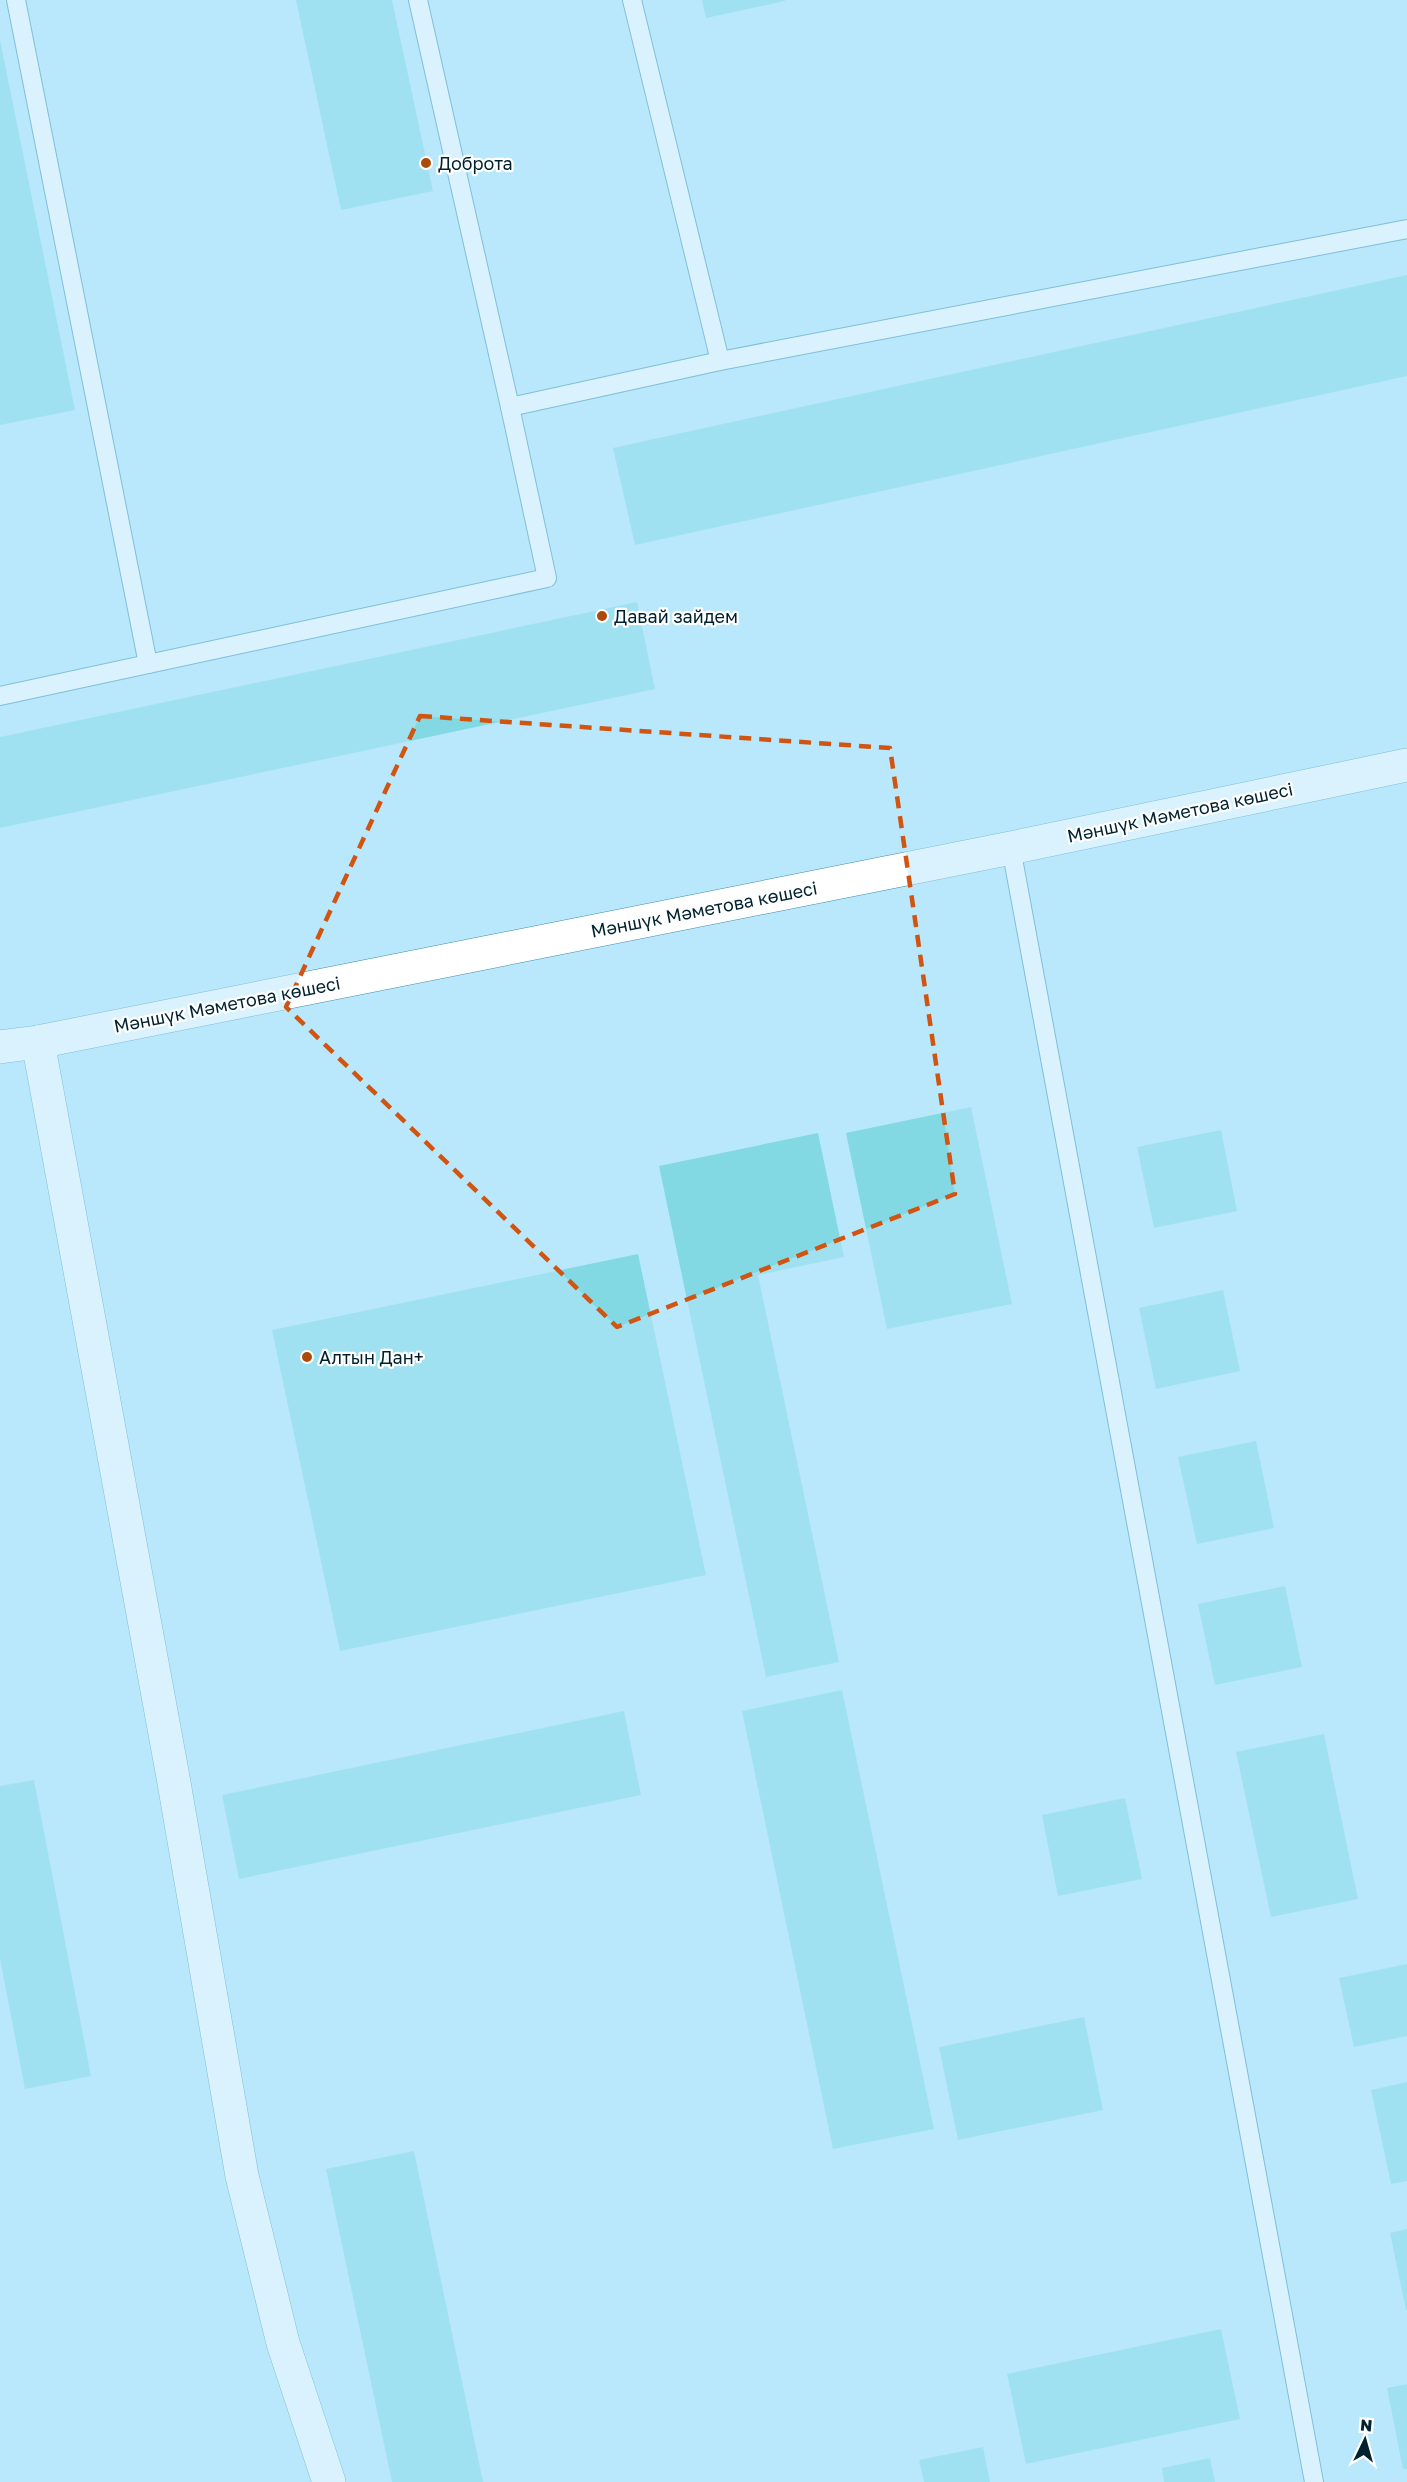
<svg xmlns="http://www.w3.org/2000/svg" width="1407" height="2482" viewBox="0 0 1407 2482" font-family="'Golos Text',sans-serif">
<rect width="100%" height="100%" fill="#b9e8fc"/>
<!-- building -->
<g fill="#82d9e4">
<path d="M296 0H392L433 191 341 210Z"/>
<path d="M702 0H785V1L706 18Z"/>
<path d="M0 40 75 410 0 425Z"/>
<path d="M1407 275V376L635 545 613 448Z"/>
<path d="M637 602 655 689 0 828V737Z"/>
<path d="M971 1107 1012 1304 887 1329 846 1133Z"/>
<path d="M1221 1130 1237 1211 1154 1228 1137 1147Z"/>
<path d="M818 1133 844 1257 758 1275 839 1662 766 1677 659 1166Z"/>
<path d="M638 1254 706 1575 340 1651 272 1330Z"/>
<path d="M1223 1290 1240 1371 1156 1389 1139 1308Z"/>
<path d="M1256 1441 1274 1528 1197 1544 1178 1457Z"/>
<path d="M1285 1586 1302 1667 1215 1685 1198 1604Z"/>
<path d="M842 1690 934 2129 833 2149 742 1711Z"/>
<path d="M624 1711 641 1795 239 1879 222 1795Z"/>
<path d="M1324 1734 1358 1899 1271 1917 1236 1752Z"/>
<path d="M34 1780 91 2076 25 2089 0 1959V1786Z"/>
<path d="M1125 1798 1142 1879 1058 1896 1042 1815Z"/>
<path d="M1407 1964V2036L1354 2047 1339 1978Z"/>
<path d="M1084 2017 1103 2110 958 2140 939 2047Z"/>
<path d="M1407 2082V2181L1391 2184 1371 2090Z"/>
<path d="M414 2151 483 2482H392L326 2169Z"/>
<path d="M1407 2229V2310H1406L1390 2233Z"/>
<path d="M1221 2329 1240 2419 1026 2464 1007 2374Z"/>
<path d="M1407 2384V2469H1403L1387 2388Z"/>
<path d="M983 2447 990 2482H924L919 2460Z"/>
<path d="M1210 2458 1215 2482H1164L1162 2468Z"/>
</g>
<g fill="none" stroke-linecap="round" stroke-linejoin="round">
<!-- lane casing -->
<g stroke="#398dac" stroke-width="20">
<g id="lane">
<path d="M16 0 148 664"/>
<path d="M418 0 510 407"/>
<path d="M632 0 720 361"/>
<path d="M0 696 547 578 510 407 720 361 1407 229"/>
<path d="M1011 848 1314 2482"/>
</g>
</g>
<!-- street casing -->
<g stroke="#398dac" stroke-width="34">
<g id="street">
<path d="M38 1042 173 1777 242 2176 283 2343 329 2482"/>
<path d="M0 1047 38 1042 1011 848 1407 765"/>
</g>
</g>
<!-- lane -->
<use href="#lane" stroke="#fff" stroke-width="18"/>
<!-- street -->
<use href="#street" stroke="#fff" stroke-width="33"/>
</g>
<!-- marked area -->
<path d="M0 0H1407V2482H0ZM420 716 890 748 955 1194 617 1327 286 1007Z" fill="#b9e8fc" fill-opacity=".55" fill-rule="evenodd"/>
<path fill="none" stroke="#d15410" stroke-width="4.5" stroke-dasharray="12 8" stroke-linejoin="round" d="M420 716 890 748 955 1194 617 1327 286 1007Z"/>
<!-- markers -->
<g fill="#ac4a0a" stroke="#fff" stroke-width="2">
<circle cx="426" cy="163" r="6"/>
<circle cx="602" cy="616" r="6"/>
<circle cx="307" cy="1357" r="6"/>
</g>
<g text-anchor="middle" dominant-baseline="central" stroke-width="4.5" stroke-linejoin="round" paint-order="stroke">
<!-- poi labels -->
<g font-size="18" fill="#00222f" stroke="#fff" text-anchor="start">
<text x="438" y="163">Доброта</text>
<text x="614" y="616">Давай зайдем</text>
<text x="319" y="1357">Алтын Дан+</text>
</g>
<!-- street labels -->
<g font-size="18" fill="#00222f" stroke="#fff">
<text transform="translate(1180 812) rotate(-12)">Мәншүк Мәметова көшесі</text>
<text transform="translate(704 909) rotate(-11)">Мәншүк Мәметова көшесі</text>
<text transform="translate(227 1004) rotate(-11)">Мәншүк Мәметова көшесі</text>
</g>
</g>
<!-- north arrow -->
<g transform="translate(1365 2440) rotate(5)" stroke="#ffffff" stroke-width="4.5" paint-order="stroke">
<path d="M0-4.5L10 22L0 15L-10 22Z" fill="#00222f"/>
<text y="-9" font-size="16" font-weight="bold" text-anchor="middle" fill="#00222f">N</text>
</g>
</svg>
